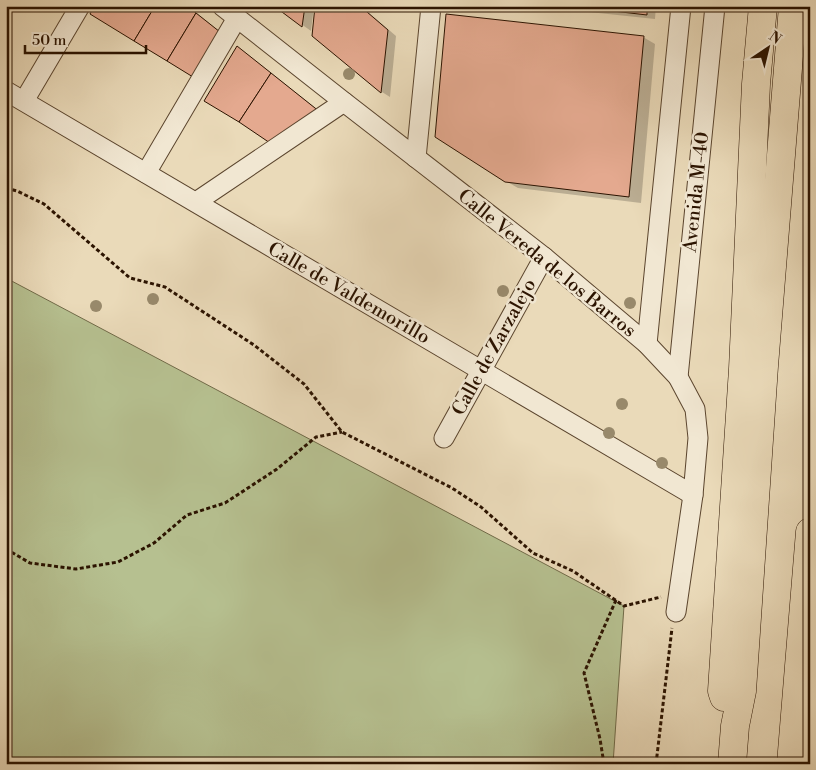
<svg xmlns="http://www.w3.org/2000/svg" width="816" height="770" viewBox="0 0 816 770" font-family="'Libre Bodoni',serif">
<rect width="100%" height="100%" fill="#eadab9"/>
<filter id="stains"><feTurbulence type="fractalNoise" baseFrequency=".004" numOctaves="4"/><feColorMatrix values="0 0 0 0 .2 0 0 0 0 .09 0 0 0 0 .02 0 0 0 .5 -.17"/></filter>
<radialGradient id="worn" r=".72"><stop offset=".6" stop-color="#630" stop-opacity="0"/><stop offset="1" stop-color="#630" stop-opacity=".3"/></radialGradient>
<!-- green -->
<path fill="#b6c090" stroke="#706a48" d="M6 278 624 606 613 764H6Z"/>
<!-- shadow -->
<g fill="#0003">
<path d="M96 6H188L228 38Z"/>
<path d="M276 6H361L396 36 390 97 382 92 313 36 316 7 314 6 311 31Z"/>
<path d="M580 6H656L655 19 589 12Z"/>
<path d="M643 37 655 44 641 203 518 188 506 181Z"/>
<path d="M238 48 246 53 327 117 240 121Z"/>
</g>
<!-- building -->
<g fill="#e4a98f" stroke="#2b1300">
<path d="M94 6H155L134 41 90 14Z"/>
<path d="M155 6H188L196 13 167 61 134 41Z"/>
<path d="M274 6H305L302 27Z"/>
<path d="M315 6H360L388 30 381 93 312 36Z"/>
<path d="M579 6H647V15L579 7Z"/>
<path d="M196 13 220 32 193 77 167 61Z"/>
<path d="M446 14 644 36 629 197 505 182 435 137Z"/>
<path d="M237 46 271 73 239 122 204 101Z"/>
<path d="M271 73 320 112 273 145 239 122Z"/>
</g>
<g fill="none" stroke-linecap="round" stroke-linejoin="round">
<!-- minor casing -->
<g stroke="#5b452e" stroke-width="21">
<g id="minor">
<path d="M222 6 344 102 544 257 647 344 678 377 695 409 698 438 693 495 676 612"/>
<path d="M6 91 693 495"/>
<path d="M24 101 80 6"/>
<path d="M416 158 431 6"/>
<path d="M146 173 237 18"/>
<path d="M196 202 344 102"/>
<path d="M647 344 681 6"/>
<path d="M678 377 715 6"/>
<path d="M444 438 544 257"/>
</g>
</g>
<!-- motorway casing -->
<g stroke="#2b1300" stroke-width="29">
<g id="motorway">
<path d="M724 697 722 691 743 369 756 84 763 6"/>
<path d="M732 764 735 726 742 691 764 366 793 6"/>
<path d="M791 764 810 532"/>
</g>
</g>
<!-- path -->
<g stroke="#2b1300" stroke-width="3" stroke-dasharray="4 2.5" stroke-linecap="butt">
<path d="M6 188 17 191 44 204 130 278 165 287 254 345 304 384 342 432 452 488 481 507 533 553 573 571 624 606 661 597"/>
<path d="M6 549 30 563 76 569 118 562 154 543 187 515 225 503 277 469 316 437 342 432"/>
<path d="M604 764 600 739 584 673 616 600"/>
<path d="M656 764 672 628"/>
</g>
<!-- minor -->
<use href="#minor" stroke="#f1e7d2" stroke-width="19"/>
<!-- motorway -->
<use href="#motorway" stroke="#eadab9" stroke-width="28"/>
</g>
<!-- trees -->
<g fill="#98896b">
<circle cx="349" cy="74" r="6"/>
<circle cx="503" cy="291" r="6"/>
<circle cx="153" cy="299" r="6"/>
<circle cx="630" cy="303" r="6"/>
<circle cx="96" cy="306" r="6"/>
<circle cx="622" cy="404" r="6"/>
<circle cx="609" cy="433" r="6"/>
<circle cx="662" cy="463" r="6"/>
</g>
<g text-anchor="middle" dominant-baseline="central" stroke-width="5" stroke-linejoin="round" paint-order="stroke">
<!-- street labels -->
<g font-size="19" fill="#2b1300" stroke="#f1e7d2">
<text transform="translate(696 192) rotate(-84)">Avenida M-40</text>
<text transform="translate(547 263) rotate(39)">Calle Vereda de los Barros</text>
<text transform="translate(349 293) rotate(30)">Calle de Valdemorillo</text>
<text transform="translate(494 347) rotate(-61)">Calle de Zarzalejo</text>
</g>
</g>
<!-- margin -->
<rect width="816" height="770" fill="none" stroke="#eadab9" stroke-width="25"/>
<rect x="8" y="8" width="801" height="755" fill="none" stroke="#2b1300" stroke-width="2.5"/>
<rect x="12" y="12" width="791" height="745" fill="none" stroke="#2b1300"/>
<!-- north arrow -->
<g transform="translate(768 48) rotate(35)" stroke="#f1e7d2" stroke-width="4" paint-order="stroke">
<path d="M0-4L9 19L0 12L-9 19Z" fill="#2b1300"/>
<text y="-8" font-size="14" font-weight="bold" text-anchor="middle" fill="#2b1300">N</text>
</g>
<!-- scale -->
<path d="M25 45v8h121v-8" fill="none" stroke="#2b1300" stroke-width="2.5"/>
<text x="32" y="45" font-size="15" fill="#2b1300" stroke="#f1e7d2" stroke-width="4" paint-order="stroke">50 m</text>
<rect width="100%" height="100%" filter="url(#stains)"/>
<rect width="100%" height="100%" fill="url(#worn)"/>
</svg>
